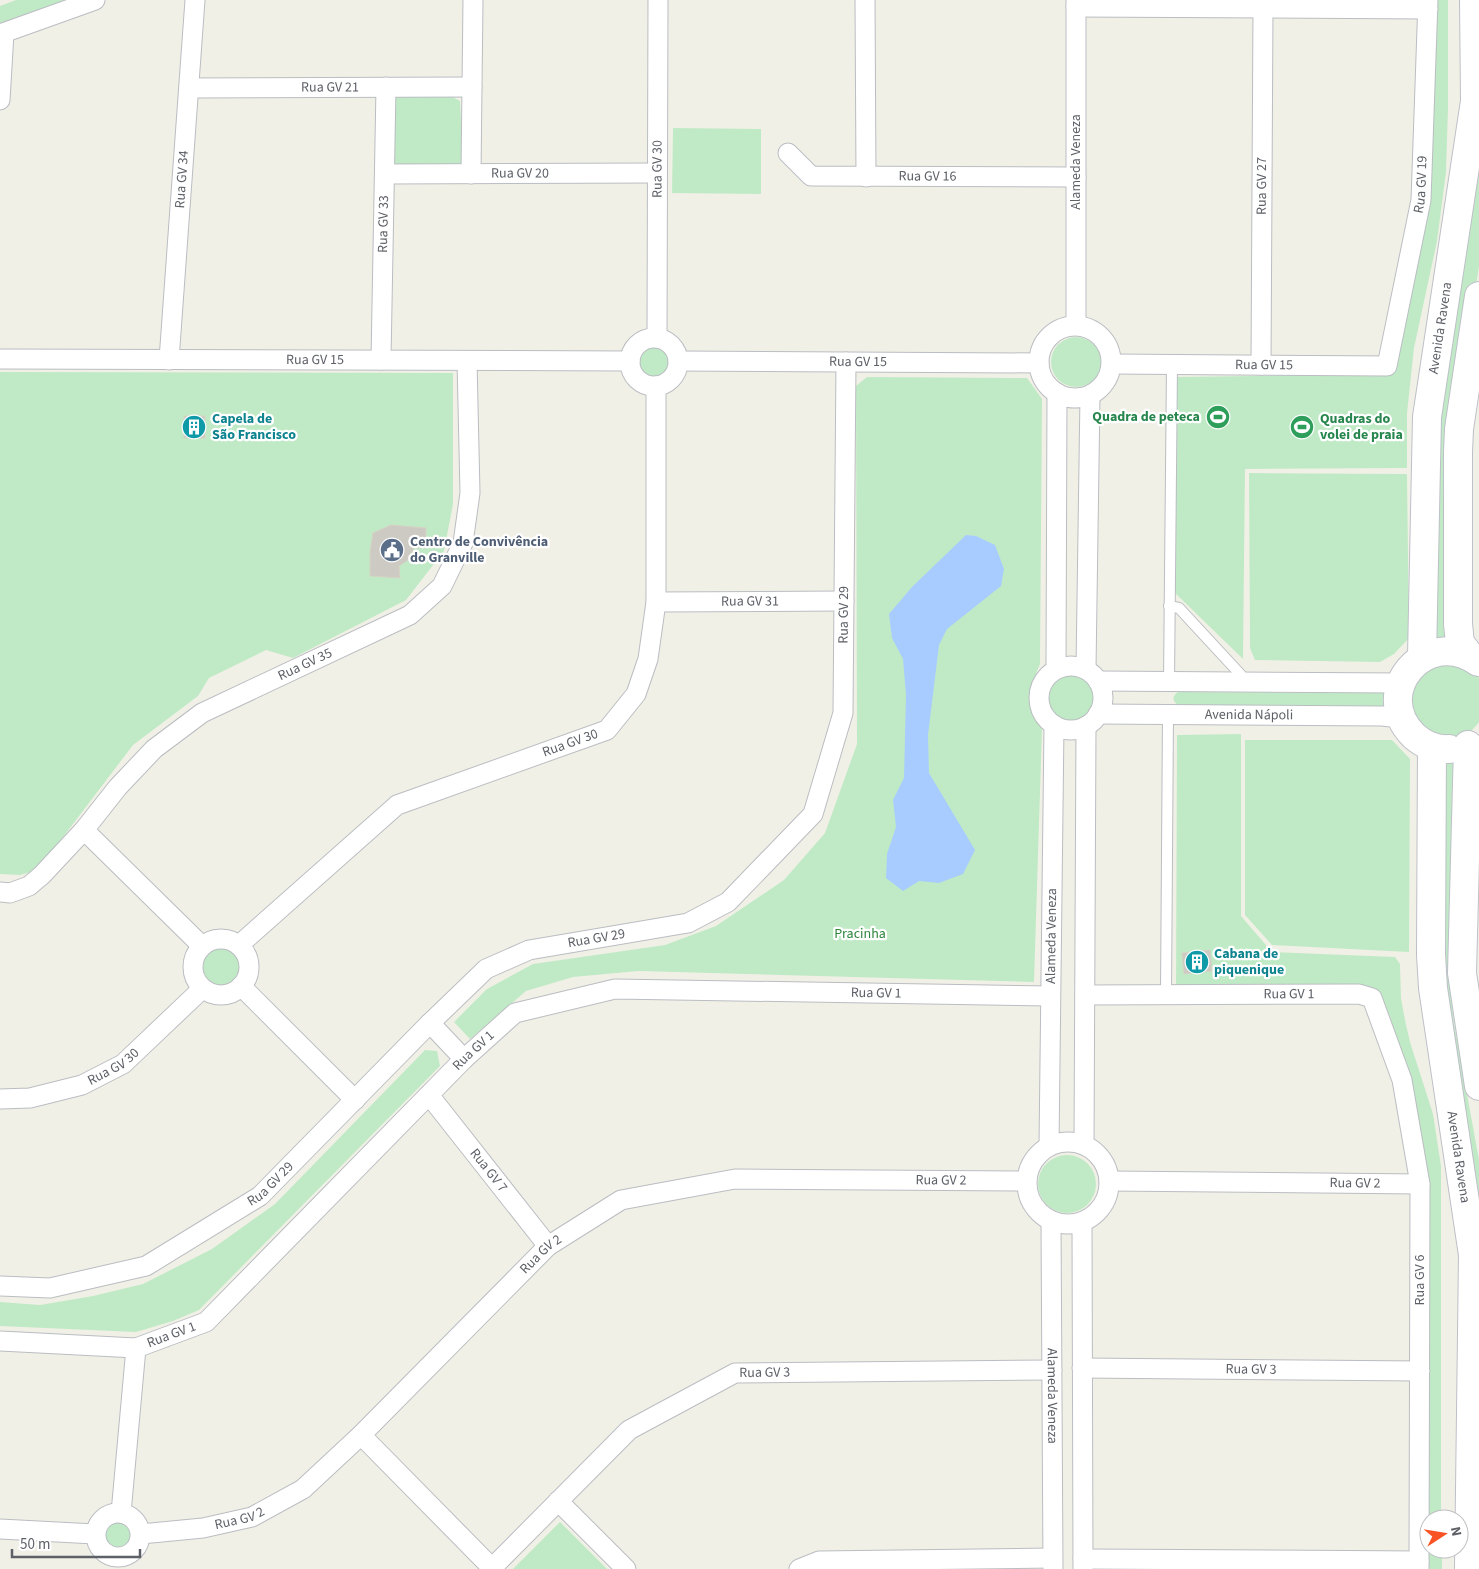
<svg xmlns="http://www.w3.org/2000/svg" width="1479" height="1569" viewBox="0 0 1479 1569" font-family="'Source Sans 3',sans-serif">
<rect width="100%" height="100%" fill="#f1f0e6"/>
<!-- green -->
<g fill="#c0eac6">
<path d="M16 0H66L0 23V6Z"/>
<path d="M1434 0H1448V108L1446 172 1437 241 1414 348 1407 413V468L1245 469 1243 659 1174 592 1176 377 1391 374 1428 203Z"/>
<path d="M399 94 451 96 460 101 463 162 456 166 397 165 392 159V99Z"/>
<path d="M1479 122V266L1466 352 1456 645 1430 648 1429 494Z"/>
<path d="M673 128 761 129V194L672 193Z"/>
<circle cx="1076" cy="362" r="25"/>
<circle cx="654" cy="362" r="17"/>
<path d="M0 372 453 373V504L444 551 406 600 293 658 266 650 209 678 198 696 133 745 38 870 20 875 0 874Z"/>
<path d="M867 377 1027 378 1042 399 1040 664 1032 683 1031 707 1042 729 1034 982 638 971 573 977 526 991 470 1039 454 1022 487 989 533 964 665 945 716 926 784 880 825 833 857 744 856 386Z"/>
<path d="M1249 473 1407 474 1409 638 1394 654 1380 662 1255 660 1250 648Z"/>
<path d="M1440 661 1470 669 1479 678V722C1465 742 1449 739 1428 734L1409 709 1414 679Z"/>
<circle cx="1071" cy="698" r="23"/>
<path d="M1178 692 1386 693 1387 706 1178 705C1172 701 1172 696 1178 692Z"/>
<path d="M1241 734V916L1272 952 1395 957 1400 964 1401 998 1405 1020 1410 1042 1433 1114 1441 1166V1519H1429V1549H1442V1569H1425L1408 1078 1390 1016 1381 1001 1176 986 1177 735Z"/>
<path d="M1245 740H1392L1410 759 1409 952 1272 945 1245 915Z"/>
<path d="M1447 759 1455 763 1451 995 1454 1023 1479 1160V1263L1443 1025 1440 764Z"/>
<circle cx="220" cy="967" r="20"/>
<path d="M425 1050 437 1051 440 1066 199 1310 173 1321 136 1332 0 1326V1302L40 1305 93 1296 143 1284 212 1249 275 1204Z"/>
<circle cx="1067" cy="1184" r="29"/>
<circle cx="118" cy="1534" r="16"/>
<path d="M560 1522 607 1569H513Z"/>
</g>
<!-- water -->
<path fill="#a8ccff" d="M966 535 976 536 995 545 1004 569 1001 586 947 629 939 645 928 735 929 773 975 850 963 874 939 883 919 881 903 891 886 878 887 854 896 827 893 800 904 778 906 695 903 659 892 638 889 614 912 587Z"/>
<!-- building -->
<g fill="#cccac3" stroke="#d6d3c3">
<rect x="184" y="416" width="21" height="22"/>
<path d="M391 525 426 528V548H414L408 560 399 566 400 578 370 576V552L373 533Z"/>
<path d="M1210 950 1212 971 1184 974 1182 953Z"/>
</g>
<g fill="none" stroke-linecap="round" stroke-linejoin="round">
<!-- lane casing -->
<g stroke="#babdc2" stroke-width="12">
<g id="lane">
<path d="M1169 606 1179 608 1241 675 1243 683"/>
<path d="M1169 682 1172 365"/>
<path d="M1166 994 1168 715"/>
</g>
</g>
<!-- street casing -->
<g stroke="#babdc2" stroke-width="21">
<g id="street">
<path d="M865 0 866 177"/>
<path d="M1076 7 1428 9"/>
<path d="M0 34 95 0"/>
<path id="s1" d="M189 88 472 87"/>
<path d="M0 100 4 33"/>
<path id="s2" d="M788 153 811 176 1076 177"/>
<path id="s3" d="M385 174 656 173"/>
<path d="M471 174 473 0"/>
<path d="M1076 325V0"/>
<circle cx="1075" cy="362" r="36"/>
<circle cx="654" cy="362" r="24"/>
<path id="s4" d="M657 338 658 0"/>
<path id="s5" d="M0 359 630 361"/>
<path id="s6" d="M169 360 195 0"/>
<path id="s7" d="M381 360 386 87"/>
<path id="s8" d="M678 361 1039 363"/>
<path id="s9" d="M1112 364 1387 366 1421 200 1428 0"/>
<path id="s10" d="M1261 365 1263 8"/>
<path id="s11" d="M656 602 844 601"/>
<circle cx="1071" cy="698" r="32"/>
<path d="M1056 669 1057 393"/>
<path d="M1086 669 1090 395"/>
<path d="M1098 681 1401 683"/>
<path id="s12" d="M1098 714 1382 716 1401 718"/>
<path d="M84 830 202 946"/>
<path id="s13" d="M0 892 10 893 29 886 42 875 84 830 118 787 154 749 202 713 410 615 442 586 463 543 470 493 467 361"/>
<circle cx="221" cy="967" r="28"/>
<path id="s14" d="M239 945 397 805 607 730 636 694 648 659 656 602V386"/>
<path d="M241 986 355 1100"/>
<path id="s15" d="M1085 995 1359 994 1372 998 1402 1080 1420 1184 1419 1569"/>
<path d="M430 1023 464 1059"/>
<path id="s16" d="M429 1095 548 1246"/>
<path id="s17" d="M0 1099 30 1098 82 1085 123 1064 202 989"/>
<circle cx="1068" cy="1183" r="41"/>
<path d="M1084 1145 1086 726"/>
<path id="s18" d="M1049 1146 1054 725"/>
<path id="s19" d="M1109 1181 1420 1184"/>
<path id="s20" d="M1051 1222 1053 1569"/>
<path d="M1082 1223 1083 1569"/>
<path id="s21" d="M0 1286 50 1288 146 1266 260 1196 430 1023 486 969 529 950 688 923 728 902 813 814 843 713 846 362"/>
<path id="s22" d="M0 1341 136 1348 206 1322 464 1059 515 1013 615 989 1050 996"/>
<path id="s23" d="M1082 1368 1420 1371"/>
<path d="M361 1435 492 1568"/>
<path d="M558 1501 626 1569"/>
<circle cx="118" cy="1535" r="22"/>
<path d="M121 1513 136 1348"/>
<path d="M0 1529 95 1534"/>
<path id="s24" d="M141 1534 203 1528 252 1517 303 1489 361 1435 548 1246 621 1200 735 1179 1026 1181"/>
<path d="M1083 1559 1419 1561"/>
<path id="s25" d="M491 1569 629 1430 735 1373 1052 1370"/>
<path d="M799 1569 819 1561 1052 1558"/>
</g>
</g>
<!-- secondary casing -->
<g stroke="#bec0c8" stroke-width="30">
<g id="secondary">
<path id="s26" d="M1422 657 1427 417 1475 101 1474 0"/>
<path d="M1471 657 1460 643 1458 624V452L1459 429 1479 296"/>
<path d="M1468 745 1462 973 1479 1086"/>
<path id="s27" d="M1432 747 1431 955 1433 988 1473 1255 1469 1569"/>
<path d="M1449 749C1436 750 1423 744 1414 736 1369 692 1427 625 1478 662"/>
</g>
</g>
<!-- lane -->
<use href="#lane" stroke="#fff" stroke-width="10"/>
<!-- street -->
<use href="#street" stroke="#fff" stroke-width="19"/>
<!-- secondary -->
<use href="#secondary" stroke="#fff" stroke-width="28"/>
</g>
<!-- icons -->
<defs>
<g id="stadium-disc" transform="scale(1.25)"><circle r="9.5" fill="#2e9e5b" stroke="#fff"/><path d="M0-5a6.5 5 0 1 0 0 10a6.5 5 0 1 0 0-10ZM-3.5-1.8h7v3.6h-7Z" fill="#fff"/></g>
<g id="building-disc" transform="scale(1.25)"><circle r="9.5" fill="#0f9aa8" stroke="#fff"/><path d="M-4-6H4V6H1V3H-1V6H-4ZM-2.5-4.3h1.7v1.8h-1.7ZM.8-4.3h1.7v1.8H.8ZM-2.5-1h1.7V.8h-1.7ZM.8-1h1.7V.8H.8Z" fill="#fff"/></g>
<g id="civic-disc" transform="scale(1.25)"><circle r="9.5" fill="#5c6f8a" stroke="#fff"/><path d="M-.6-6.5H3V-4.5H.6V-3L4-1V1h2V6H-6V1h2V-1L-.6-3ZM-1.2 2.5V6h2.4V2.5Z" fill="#fff"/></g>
</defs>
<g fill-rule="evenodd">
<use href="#stadium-disc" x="1218" y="417"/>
<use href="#building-disc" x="194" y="427"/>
<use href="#stadium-disc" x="1302" y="427"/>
<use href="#civic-disc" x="392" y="550"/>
<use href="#building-disc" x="1197" y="962"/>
</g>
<g text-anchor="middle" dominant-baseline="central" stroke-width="4.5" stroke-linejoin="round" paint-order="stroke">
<!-- street labels -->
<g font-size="14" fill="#5d6067" stroke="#fff">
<text stroke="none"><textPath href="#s1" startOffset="141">Rua GV 21</textPath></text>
<text transform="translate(1076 162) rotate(-90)">Alameda Veneza</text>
<text stroke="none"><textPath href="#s4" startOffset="169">Rua GV 30</textPath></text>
<text stroke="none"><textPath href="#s3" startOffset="135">Rua GV 20</textPath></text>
<text stroke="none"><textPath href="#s2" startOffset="149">Rua GV 16</textPath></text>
<text stroke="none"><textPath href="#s6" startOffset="181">Rua GV 34</textPath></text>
<text stroke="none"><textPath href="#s9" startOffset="460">Rua GV 19</textPath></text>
<text stroke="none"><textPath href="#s10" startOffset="179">Rua GV 27</textPath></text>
<text stroke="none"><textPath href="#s7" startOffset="136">Rua GV 33</textPath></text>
<text stroke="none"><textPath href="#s26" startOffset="330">Avenida Ravena</textPath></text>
<text stroke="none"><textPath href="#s5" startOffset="315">Rua GV 15</textPath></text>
<text stroke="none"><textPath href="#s8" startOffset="180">Rua GV 15</textPath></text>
<text stroke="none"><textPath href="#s9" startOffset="152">Rua GV 15</textPath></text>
<text stroke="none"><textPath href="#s11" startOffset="94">Rua GV 31</textPath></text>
<text stroke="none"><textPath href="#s21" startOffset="1182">Rua GV 29</textPath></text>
<text stroke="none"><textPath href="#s13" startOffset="390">Rua GV 35</textPath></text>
<text stroke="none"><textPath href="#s12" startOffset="151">Avenida Nápoli</textPath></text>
<text stroke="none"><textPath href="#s14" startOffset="395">Rua GV 30</textPath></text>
<text stroke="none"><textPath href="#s18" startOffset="210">Alameda Veneza</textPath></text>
<text stroke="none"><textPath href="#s21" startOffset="718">Rua GV 29</textPath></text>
<text stroke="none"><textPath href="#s22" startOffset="1012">Rua GV 1</textPath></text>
<text stroke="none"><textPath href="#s15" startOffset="204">Rua GV 1</textPath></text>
<text stroke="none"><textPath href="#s22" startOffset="592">Rua GV 1</textPath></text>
<text stroke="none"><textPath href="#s17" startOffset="120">Rua GV 30</textPath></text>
<text stroke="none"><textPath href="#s27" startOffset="412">Avenida Ravena</textPath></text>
<text stroke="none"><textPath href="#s16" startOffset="96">Rua GV 7</textPath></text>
<text stroke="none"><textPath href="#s24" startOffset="924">Rua GV 2</textPath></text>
<text stroke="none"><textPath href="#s21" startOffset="298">Rua GV 29</textPath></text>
<text stroke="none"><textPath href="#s19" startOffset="246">Rua GV 2</textPath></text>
<text stroke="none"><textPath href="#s24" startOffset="505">Rua GV 2</textPath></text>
<text transform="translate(1420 1280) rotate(-90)">Rua GV 6</text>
<text stroke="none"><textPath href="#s22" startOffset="174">Rua GV 1</textPath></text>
<text stroke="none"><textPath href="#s23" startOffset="169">Rua GV 3</textPath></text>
<text stroke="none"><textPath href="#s25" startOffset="346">Rua GV 3</textPath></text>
<text stroke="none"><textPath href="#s20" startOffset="174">Alameda Veneza</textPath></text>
<text stroke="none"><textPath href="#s24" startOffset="100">Rua GV 2</textPath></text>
</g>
<!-- leisure labels -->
<g font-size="14" font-weight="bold" fill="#27864d" stroke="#fff" text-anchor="end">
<text x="1200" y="417">Quadra de peteca</text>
<text x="1320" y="419" text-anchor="start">Quadras do<tspan x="1320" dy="16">volei de praia</tspan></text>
</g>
<!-- culture labels -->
<g font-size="14" font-weight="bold" fill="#0d838f" stroke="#fff" text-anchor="start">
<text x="212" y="419">Capela de<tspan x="212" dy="16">São Francisco</tspan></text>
<text x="1214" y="954">Cabana de<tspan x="1214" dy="16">piquenique</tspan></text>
</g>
<!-- service labels -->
<g font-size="14" font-weight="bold" fill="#4e5e75" stroke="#fff" text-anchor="start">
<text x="410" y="542">Centro de Convivência<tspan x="410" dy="16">do Granville</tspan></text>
</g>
<!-- park labels -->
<g font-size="14" fill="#2e863e" stroke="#fff">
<text x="860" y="934">Pracinha</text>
</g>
</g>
<!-- north arrow -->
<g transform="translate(1444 1534) rotate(78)"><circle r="24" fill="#ffffff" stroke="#bebfc2"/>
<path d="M0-4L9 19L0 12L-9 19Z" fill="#f85324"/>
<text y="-8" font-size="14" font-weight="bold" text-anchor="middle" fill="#5d6067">N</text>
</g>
<!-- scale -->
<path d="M12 1549v8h128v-8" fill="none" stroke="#5d6067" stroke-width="2.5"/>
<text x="20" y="1549" font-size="15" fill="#5d6067" stroke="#ffffff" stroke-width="4" paint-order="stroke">50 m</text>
</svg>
